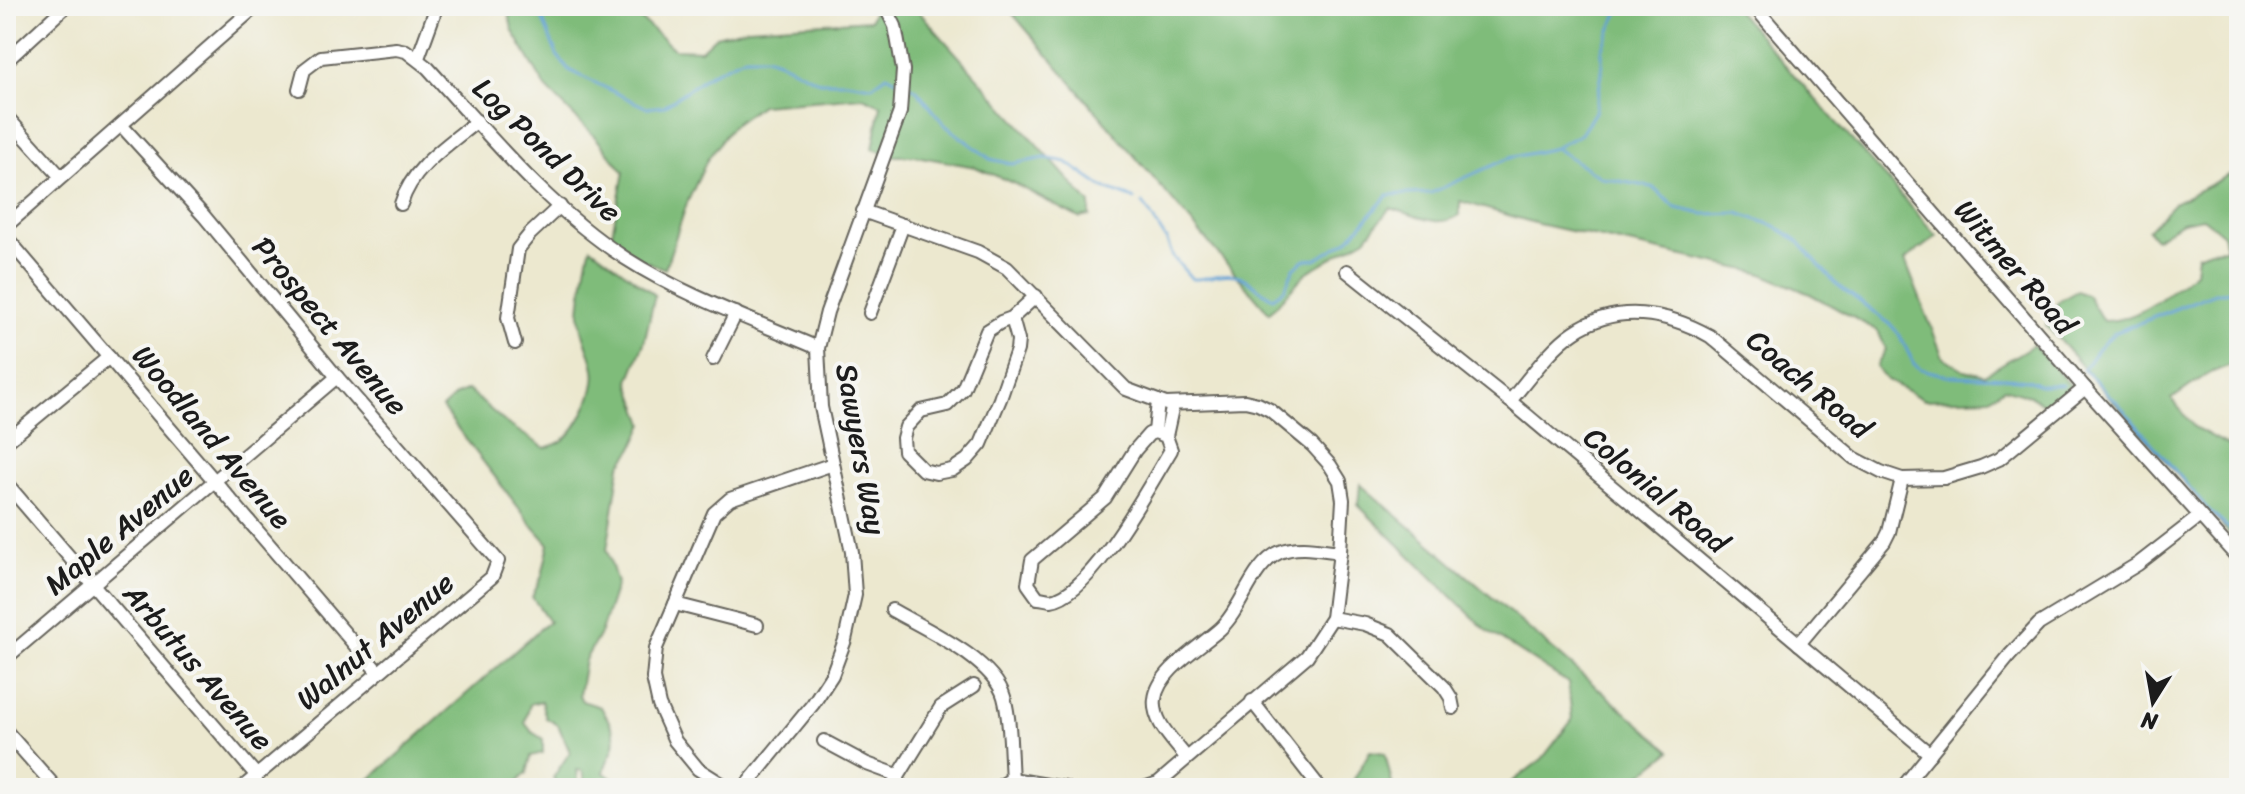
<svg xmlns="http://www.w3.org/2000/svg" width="2245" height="794" viewBox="0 0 2245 794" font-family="Sriracha,sans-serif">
<rect width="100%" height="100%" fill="#f6f6f2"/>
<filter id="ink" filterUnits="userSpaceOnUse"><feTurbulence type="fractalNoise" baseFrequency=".0125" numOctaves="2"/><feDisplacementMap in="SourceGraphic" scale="16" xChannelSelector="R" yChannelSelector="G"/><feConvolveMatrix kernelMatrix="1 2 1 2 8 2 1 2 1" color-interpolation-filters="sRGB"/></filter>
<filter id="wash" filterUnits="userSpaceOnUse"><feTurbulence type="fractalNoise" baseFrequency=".006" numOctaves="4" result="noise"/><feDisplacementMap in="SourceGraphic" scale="32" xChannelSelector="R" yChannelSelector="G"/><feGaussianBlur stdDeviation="1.8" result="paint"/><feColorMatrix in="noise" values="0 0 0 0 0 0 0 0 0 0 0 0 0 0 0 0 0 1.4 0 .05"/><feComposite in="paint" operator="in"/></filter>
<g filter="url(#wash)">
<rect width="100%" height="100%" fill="#ece8cf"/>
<!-- forest -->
<g fill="#7fbc7a" stroke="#4e6c4b" stroke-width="2">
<path d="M506 6H626L674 49 701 50 716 36 748 28 870 20 876 6H914L1090 204V216L1079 218 1013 183 975 167 916 156H894L873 149 881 105 863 97 761 105 732 126 707 160 687 203 665 269 638 258 611 238 624 172 597 139 546 88 513 31Z"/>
<path d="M1006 6H1733L1937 236 1905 260 1943 357 1964 370 1984 375 2033 345 2073 388 2048 408 2033 397 2004 388 1990 398 1924 400 1887 380 1876 367 1886 349 1878 331 1810 294 1760 273 1538 224 1460 201V215C1436 230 1416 214 1390 208L1366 238 1306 273 1269 313Z"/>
<path d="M2239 170V361L2206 375 2172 399 2194 427 2239 451V545L2046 325 2058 302 2077 291 2088 296 2103 321C2138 322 2169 293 2195 272L2197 255 2210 250 2226 249 2223 234 2203 218 2182 222 2155 239 2148 230 2174 203Z"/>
<path d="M591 247 655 295 644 343 629 381 644 424 633 448 620 466 607 550 617 583 601 632 585 660 579 695 582 701 601 707C608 720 619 734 613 749 610 758 605 762 604 773L619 782 622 788H587L583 771 577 770 579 788H560L553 778 570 752 558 725 546 718 541 701 530 704 525 723 532 732 543 739V753L531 756 527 773 511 788H360L549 621 532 597 542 576 549 544 532 525 442 408 456 395 468 390 506 423 545 448C550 446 557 444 562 441 579 429 598 389 594 369 591 351 580 334 580 315 580 302 587 258 591 247Z"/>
<path d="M1360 484 1671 751 1624 788H1504L1542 759 1572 720 1568 683 1485 629 1358 505Z"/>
<path d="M1370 751 1385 753 1393 788H1353L1354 779Z"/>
</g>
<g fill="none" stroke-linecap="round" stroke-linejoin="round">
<!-- stream -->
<g stroke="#61a0d3" stroke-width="3">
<path d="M531 6 542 18 557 55 569 70 647 108 664 106 712 73 745 57H766L778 61 820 82H847L872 86 887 75 900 82"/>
<path d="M907 85 916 89 945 125 990 159 1012 164 1045 158 1066 162 1102 187 1134 199"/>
<path d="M1555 148 1602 178 1652 187 1676 208 1703 214 1738 213 1775 226 1797 240 1835 283 1890 324 1899 334 1914 364 1921 369 1948 376 2008 378 2027 380 2040 385H2063"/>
<path d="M1143 203 1167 241 1173 257 1192 279C1208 280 1224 271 1239 276 1252 281 1261 292 1273 298L1285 288 1294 268 1304 260 1317 259 1348 240 1388 195 1431 193 1509 158 1555 148 1581 134 1595 112 1602 73V50L1620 6"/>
<path d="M2239 290 2215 293 2114 333 2097 350 2083 370C2097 378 2103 392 2116 401L2211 513 2226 526 2239 533"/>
</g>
</g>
</g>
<g filter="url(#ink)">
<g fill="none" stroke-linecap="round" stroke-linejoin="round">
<!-- minor casing -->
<g stroke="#65635b" stroke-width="16">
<g id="minor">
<path d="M1754 6 2085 388 2239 559"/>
<path d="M418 58 434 14"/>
<path d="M6 61 66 6"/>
<path d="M299 89 304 70 321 57 396 49 406 51 428 68C488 134 549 209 625 258 684 296 753 320 818 348"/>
<path d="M6 116 61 177"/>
<path d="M121 125 204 216 337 377 498 561 492 577 242 788"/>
<path d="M401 204C412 167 448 145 477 121"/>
<path d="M863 211 978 252 1007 268 1126 389 1166 404 1245 401 1258 404 1270 410 1312 445 1330 465 1340 481 1343 500 1340 552 1332 618 1307 656 1158 783 1144 788"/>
<path d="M6 226 256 6"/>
<path d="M6 237 378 672"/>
<path d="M1347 271 1510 401 1930 754"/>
<path d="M870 313 903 225"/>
<path d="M1012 318 1018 340 1017 350 1000 399 981 444 967 460 952 470 936 473 923 470 904 451 903 438 906 427 921 411 947 405 963 389 987 331 1001 322 1012 318 1036 296"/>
<path d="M515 343 508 318 518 249 530 234 560 206"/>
<path d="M713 359 736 313"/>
<path d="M1510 401C1528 380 1551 347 1574 332 1617 303 1667 312 1710 336L1854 458 1881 472 1902 479 1944 478 1981 467 1999 459 2085 388"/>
<path d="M1155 432 1166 436 1171 450C1150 484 1091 595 1051 600 1047 600 1043 598 1038 598L1028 584 1032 560 1105 498 1135 450 1149 434Z"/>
<path d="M1155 432 1158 401"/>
<path d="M1166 436 1173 404"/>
<path d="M6 442 109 357"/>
<path d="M6 483 257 776"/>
<path d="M675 604 757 625"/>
<path d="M892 610C925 629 993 659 1004 697 1011 723 1010 752 1012 779"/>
<path d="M1332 618 1365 624 1390 634 1444 687 1451 698 1453 708"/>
<path d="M1799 644 1884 542 1889 532 1902 479"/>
<path d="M6 658 337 377"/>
<path d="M1252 701 1320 788"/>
<path d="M6 731 56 788"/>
<path d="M824 741 867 764 897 775"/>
<path d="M1185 756C1173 740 1152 721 1155 699 1158 671 1200 647 1220 629 1243 608 1251 565 1280 552 1299 544 1321 550 1340 552"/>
<path d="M728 788 698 769 675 741 659 705 653 678 656 648 714 513 730 499 833 464"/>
<path d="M744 788 813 704 832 675 845 640 855 595 852 552 821 407 818 348 827 312 900 112 903 70 895 26 885 6"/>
<path d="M891 788 941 707 974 686"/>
<path d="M997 788 1012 779 1065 788"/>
<path d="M1902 788 2010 655 2039 624 2138 564 2200 516"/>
</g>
</g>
<!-- minor -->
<use href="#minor" stroke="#fff" stroke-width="12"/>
</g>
</g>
<g text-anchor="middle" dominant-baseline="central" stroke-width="8" stroke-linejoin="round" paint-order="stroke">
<!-- street labels -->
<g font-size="30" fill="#1c1c1c" stroke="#f6f6f2">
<text transform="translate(547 150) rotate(44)">Log Pond Drive</text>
<text transform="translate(2015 267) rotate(49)">Witmer Road</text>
<text transform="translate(330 326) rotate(50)">Prospect Avenue</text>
<text transform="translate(1809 384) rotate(40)">Coach Road</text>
<text transform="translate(212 437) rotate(50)">Woodland Avenue</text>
<text transform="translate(861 449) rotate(80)">Sawyers Way</text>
<text transform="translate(1656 490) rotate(40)">Colonial Road</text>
<text transform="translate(119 530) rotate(-40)">Maple Avenue</text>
<text transform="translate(375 641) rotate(-40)">Walnut Avenue</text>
<text transform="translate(198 667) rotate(49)">Arbutus Avenue</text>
</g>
</g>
<!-- margin -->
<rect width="2245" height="794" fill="none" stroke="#f6f6f2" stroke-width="32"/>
<!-- north arrow -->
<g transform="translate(2153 702) rotate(191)" stroke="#f6f6f2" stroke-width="6" paint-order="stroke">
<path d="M0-6L14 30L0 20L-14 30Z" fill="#1c1c1c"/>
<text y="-12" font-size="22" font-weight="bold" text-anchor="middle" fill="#1c1c1c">N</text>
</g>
</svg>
